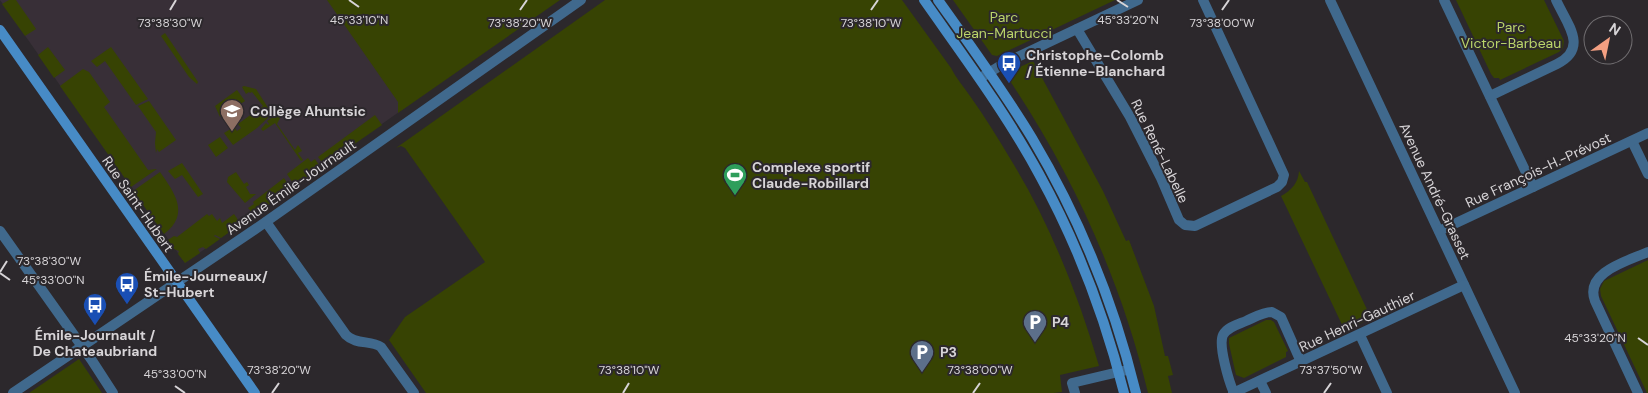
<svg xmlns="http://www.w3.org/2000/svg" width="1648" height="393" viewBox="0 0 1648 393" font-family="'DM Sans',sans-serif">
<rect width="100%" height="100%" fill="#2c282c"/>
<!-- built -->
<path fill="#382f37" d="M0 0H329L406 107 185 263Z"/>
<!-- green -->
<g fill="#374303">
<path d="M9 0H16L36 29 25 36 2 4Z"/>
<path d="M327 0H560L398 113V102Z"/>
<path d="M605 0H902L951 68C956 78 963 86 970 96 985 117 998 138 1011 160 1050 224 1078 294 1099 366L1060 375 1062 392 1054 393H426L389 340 405 317 485 262 405 148 401 146 396 148Z"/>
<path d="M953 0H1115L997 56 992 55Z"/>
<path d="M1456 0H1544L1564 41 1563 48 1559 52 1500 80 1499 78H1494L1491 74Z"/>
<path d="M165 33 198 82 197 84 189 77 161 36Z"/>
<path d="M48 47 65 70 54 78 38 55Z"/>
<path d="M111 47 148 99 136 105 105 61 97 67 91 61Z"/>
<path d="M1033 61 1103 191 1126 241 1129 240 1154 306 1165 356H1168L1173 375 1168 376 1172 393H1148C1121 280 1073 175 1008 78L1007 76 1009 72Z"/>
<path d="M83 69 89 72 110 102 104 107 148 170 157 169 131 187 60 86Z"/>
<path d="M244 86 256 89 272 114 257 128 233 145 224 133 234 127 237 131 241 128 238 124 263 106 252 92 250 93 249 92 246 94 242 87Z"/>
<path d="M237 90 245 101 220 117 215 106Z"/>
<path d="M149 101 176 140 159 152 157 149 156 153 155 143 156 132 138 106Z"/>
<path d="M276 115 280 118 277 124 295 150 298 145 302 151 298 153 303 160 301 161 275 123 263 131 261 129 266 123 268 125 269 124 267 121Z"/>
<path d="M375 115 382 125 324 165 318 157Z"/>
<path d="M220 137 228 148 216 157 208 145Z"/>
<path d="M308 158 311 162 315 159 321 168 295 186 287 174Z"/>
<path d="M182 163 203 194 198 197 182 175 175 179 168 171Z"/>
<path d="M1299 171 1305 182H1307L1371 318 1345 331 1281 196C1292 190 1298 183 1299 171Z"/>
<path d="M160 172C174 192 191 214 164 234L133 191Z"/>
<path d="M236 172 244 184 247 182 249 185 246 187 250 194H256L245 203 227 182 228 177Z"/>
<path d="M284 178 291 189 254 215 248 208 254 204 253 202Z"/>
<path d="M207 214 209 216 212 214 217 221 220 218 222 223 234 214 241 224 221 238 215 235 214 236 220 239 206 249 203 247 198 249 200 253 185 263 178 254 179 251 174 249 168 240 174 236 177 237Z"/>
<path d="M1648 260V393H1647L1601 296 1600 289 1604 281Z"/>
<path d="M1266 320H1271L1274 322 1288 351 1286 352V357L1244 378 1236 375 1229 344V338Z"/>
<path d="M79 359 102 393H29Z"/>
</g>
<g fill="none" stroke-linecap="round" stroke-linejoin="round">
<!-- street -->
<g stroke="#40698d" stroke-width="10">
<path d="M1330 0 1515 393"/>
<path d="M1444 0 1533 187"/>
<path d="M1077 29 1130 117 1161 178 1179 220 1185 225 1195 226 1277 187 1282 182 1284 175 1203 0"/>
<path d="M982 77 1003 64 1138 0"/>
<path d="M1490 96 1557 64C1589 48 1567 24 1556 0"/>
<path d="M1632 141 1648 174"/>
<path d="M266 222 346 335C356 345 371 340 381 347L414 393"/>
<path d="M0 231 91 359 113 393"/>
<path d="M1439 231 1648 133"/>
<path d="M1360 335 1387 393"/>
<path d="M1260 381 1266 393"/>
<path d="M13 393 254 230 581 0"/>
<path d="M1075 393 1072 383 1127 370"/>
<path d="M1233 393 1464 285"/>
<path d="M1234 393C1229 382 1218 345 1223 335 1227 327 1239 324 1246 321 1255 317 1263 312 1272 312L1281 317 1301 362"/>
<path d="M1638 393 1595 301C1584 272 1628 261 1648 252"/>
</g>
<!-- secondary -->
<g stroke="#478bc6" stroke-width="10">
<path d="M924 0C964 57 1006 113 1039 174 1077 243 1105 317 1124 393"/>
<path d="M938 0C970 45 1003 90 1032 138 1079 217 1114 303 1136 393"/>
<path d="M0 30 255 393"/>
</g>
</g>
<!-- ticks -->
<path fill="none" stroke="#d7d4d7" stroke-width="2" d="M349 0 359 7M1117 0 1128 7M170 10 176 0M520 10 527 0M871 10 878 0M1222 10 1229 0M0 272 7 261M0 273 10 280M1638 338 1648 345M175 386 185 393M272 393 279 383M623 393 629 383M973 393 980 383M1324 393 1331 383"/>
<!-- icons -->
<defs>
<g id="bus-pin" transform="scale(1.25)"><path d="M0 17L-7.5 6A9.5 9.5 0 1 1 7.5 6Z" fill="#1a4fb4" stroke="#2c282c"/><path d="M-5-6H5V4H4V6H2V4H-2V6H-4V4H-5ZM-3.5-4V0h7V-4ZM-3.5 1.2v1.5H-2V1.2ZM2 1.2v1.5H3.5V1.2Z" fill="#fff"/></g>
<g id="university-pin" transform="scale(1.25)"><path d="M0 17L-7.5 6A9.5 9.5 0 1 1 7.5 6Z" fill="#8d6e63" stroke="#2c282c"/><path d="M0-5L7-2L0 1L-7-2ZM-4 1L0 2.5L4 1V4Q0 6-4 4Z" fill="#fff"/></g>
<g id="stadium-pin" transform="scale(1.25)"><path d="M0 17L-7.5 6A9.5 9.5 0 1 1 7.5 6Z" fill="#2e9e5b" stroke="#2c282c"/><path d="M0-5a6.5 5 0 1 0 0 10a6.5 5 0 1 0 0-10ZM-3.5-1.8h7v3.6h-7Z" fill="#fff"/></g>
<g id="parking-pin" transform="scale(1.25)"><path d="M0 17L-7.5 6A9.5 9.5 0 1 1 7.5 6Z" fill="#5c6f8a" stroke="#2c282c"/><path d="M-3.5-5.5H1a3.5 3.5 0 0 1 0 7H-1V5.5H-3.5ZM-1-3.4V-.6H.8a1.4 1.4 0 0 0 0-2.8Z" fill="#fff"/></g>
</defs>
<g fill-rule="evenodd">
<use href="#bus-pin" x="1009" y="63"/>
<use href="#university-pin" x="232" y="111"/>
<use href="#stadium-pin" x="735" y="175"/>
<use href="#bus-pin" x="127" y="284"/>
<use href="#bus-pin" x="95" y="305"/>
<use href="#parking-pin" x="1035" y="322"/>
<use href="#parking-pin" x="922" y="352"/>
</g>
<g text-anchor="middle" dominant-baseline="central" stroke-width="4" stroke-linejoin="round" paint-order="stroke">
<!-- park labels -->
<g font-size="14" fill="#bad46a" stroke="#2c282c">
<text x="1004" y="17">Parc<tspan x="1004" dy="16">Jean-Martucci</tspan></text>
<text x="1511" y="27">Parc<tspan x="1511" dy="16">Victor-Barbeau</tspan></text>
</g>
<!-- poi labels -->
<g font-size="14" font-weight="bold" fill="#d7d4d7" stroke="#2c282c" text-anchor="start">
<text x="1026" y="55">Christophe-Colomb<tspan x="1026" dy="16">/ Étienne-Blanchard</tspan></text>
<text x="250" y="111">Collège Ahuntsic</text>
<text x="752" y="167">Complexe sportif<tspan x="752" dy="16">Claude-Robillard</tspan></text>
<text x="144" y="276">Émile-Journeaux/<tspan x="144" dy="16">St-Hubert</tspan></text>
<text x="1052" y="322">P4</text>
<text x="95" y="335" text-anchor="middle">Émile-Journault /<tspan x="95" dy="16">De Chateaubriand</tspan></text>
<text x="940" y="352">P3</text>
</g>
<!-- street labels -->
<g font-size="14" fill="#d7d4d7" stroke="#2c282c">
<text transform="translate(1160 151) rotate(64)">Rue René-Labelle</text>
<text transform="translate(1538 170) rotate(-25)">Rue François-H.-Prévost</text>
<text transform="translate(291 187) rotate(-35)">Avenue Émile-Journault</text>
<text transform="translate(1435 191) rotate(65)">Avenue André-Grasset</text>
<text transform="translate(138 204) rotate(55)">Rue Saint-Hubert</text>
<text transform="translate(1357 321) rotate(-25)">Rue Henri-Gauthier</text>
</g>
</g>
<g font-size="12" text-anchor="middle" fill="#d7d4d7" stroke="#2c282c" stroke-width="4" stroke-linejoin="round" paint-order="stroke">
<text x="1128" y="24">45°33'20"N</text>
<text x="359" y="24">45°33'10"N</text>
<text x="170" y="27">73°38'30"W</text>
<text x="520" y="27">73°38'20"W</text>
<text x="871" y="27">73°38'10"W</text>
<text x="1222" y="27">73°38'00"W</text>
<text x="49" y="265">73°38'30"W</text>
<text x="53" y="284">45°33'00"N</text>
<text x="1595" y="342">45°33'20"N</text>
<text x="279" y="374">73°38'20"W</text>
<text x="629" y="374">73°38'10"W</text>
<text x="980" y="374">73°38'00"W</text>
<text x="1331" y="374">73°37'50"W</text>
<text x="175" y="378">45°33'00"N</text>
</g>
<!-- north arrow -->
<g transform="translate(1608 40) rotate(33)"><circle r="24" fill="#2c282c" stroke="#706d70"/>
<path d="M0-4L9 19L0 12L-9 19Z" fill="#f39f82"/>
<text y="-8" font-size="14" font-weight="bold" text-anchor="middle" fill="#d7d4d7">N</text>
</g>
</svg>
